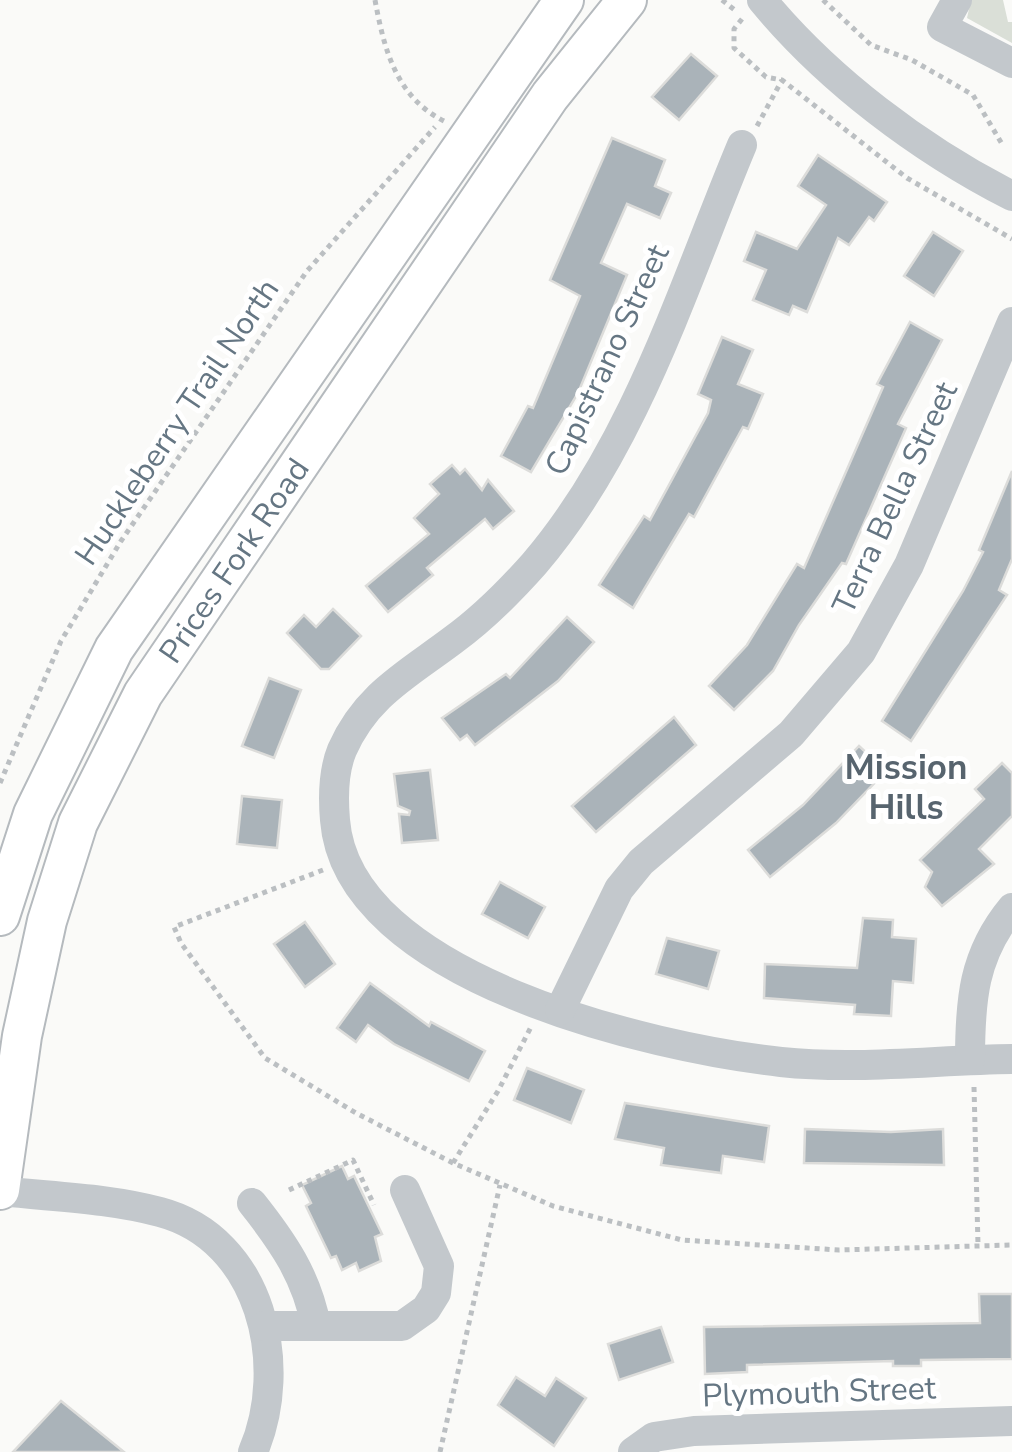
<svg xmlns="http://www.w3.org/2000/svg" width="1012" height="1452" viewBox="0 0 1012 1452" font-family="'Nunito Sans',sans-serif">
<rect width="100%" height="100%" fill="#fafaf8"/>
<!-- green -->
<path fill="#dadfd7" d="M971 0H1003L1008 22H1012V43L967 18Z"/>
<!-- building -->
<g fill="#aab3b9" stroke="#dcdcda" stroke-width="2.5">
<path d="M691 54 717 76 679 120 652 97Z"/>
<path d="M612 138 665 160 655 186 671 193 660 218 627 204 601 263 627 275 578 393 531 472 501 456 528 406 533 408 580 296 550 280Z"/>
<path d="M818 155 887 202 874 221 869 217 849 245 838 238 807 312 793 306 789 315 753 300 766 270 744 261 756 232 797 249 826 205 798 186Z"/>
<path d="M933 232 963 251 934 296 904 276Z"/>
<path d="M910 322 942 340 898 424 906 428 846 564 842 563 799 625 773 671 734 710 709 686 747 645 797 564 804 568 883 387 877 384Z"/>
<path d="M722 337 753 350 738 384 763 394 748 429 743 427 694 517 689 514 633 608 599 585 644 516 650 520 708 413 711 400 698 394Z"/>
<path d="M452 465 460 474 465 469 482 490 488 480 514 511 493 529 485 519 427 568 433 575 388 612 366 586 429 534 414 518 439 494 430 484Z"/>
<path d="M1012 471V559L999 590 1007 595 911 741 882 721 963 591 983 552 979 550Z"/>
<path d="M333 609 361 636 329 669H321L287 633 304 615 316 627Z"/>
<path d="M567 617 594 642 558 681 475 745 467 735 460 740 442 718 506 674 510 678Z"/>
<path d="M269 678 301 690 274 758 242 746Z"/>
<path d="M674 717 696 745 596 832 572 806Z"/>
<path d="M859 746 886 771 836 823 770 877 748 850 803 805Z"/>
<path d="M1002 763 1012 773V816L979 849 994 864 942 906 925 887 932 872 920 860 984 799 975 789Z"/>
<path d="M430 770 438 840 402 843 399 814 409 815 410 811 398 806 394 774Z"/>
<path d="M242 796 282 800 277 848 237 844Z"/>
<path d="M500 882 545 907 528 938 482 914Z"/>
<path d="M863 918 893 920 892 937 916 939 913 983 893 981 891 1016 854 1014 855 1005 764 998 765 964 857 968Z"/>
<path d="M305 922 335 964 305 987 274 944Z"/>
<path d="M667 938 719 951 708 989 656 974Z"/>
<path d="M370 983 429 1026 431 1022 485 1051 469 1081 394 1044 368 1025 356 1042 337 1028Z"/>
<path d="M527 1068 584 1090 571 1123 514 1100Z"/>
<path d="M625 1103 769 1126 764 1162 723 1156 721 1173 661 1165 664 1148 615 1139Z"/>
<path d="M805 1129 891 1132 943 1129 944 1165 804 1163Z"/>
<path d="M342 1166 348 1179 354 1176 382 1234 375 1237 381 1261 359 1271 356 1263 342 1270 336 1256 331 1258 306 1206 311 1203 302 1185Z"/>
<path d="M979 1294H1012V1359L921 1360V1366H893V1361L747 1365V1372L705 1374 704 1327 980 1323Z"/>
<path d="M661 1327 673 1362 619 1380 608 1344Z"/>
<path d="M516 1377 545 1396 556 1378 586 1398 554 1446 498 1405Z"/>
<path d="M61 1401 124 1452H13Z"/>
</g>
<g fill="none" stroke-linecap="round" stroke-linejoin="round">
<!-- major casing -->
<g stroke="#b5babe" stroke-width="42">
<g id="major">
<path d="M0 916 33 814 114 649 564 0"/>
<path id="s1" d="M0 1190 22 1036 47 921 78 823 143 694 550 96 627 0"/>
</g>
</g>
<!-- path -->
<g stroke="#bbbfc2" stroke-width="5" stroke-dasharray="5 5" stroke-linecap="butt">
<path d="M375 0C384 49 396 97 444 121"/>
<path d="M722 0 736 11"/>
<path d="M823 0 871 45 912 60 973 95 1002 144"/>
<path d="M742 19 734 29V48L766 77 782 80 907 178 1012 239"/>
<path d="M757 126 782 80"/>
<path d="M0 783 61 641 121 541 307 271 435 127"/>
<path d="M323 870 174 927 181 943 265 1058 356 1113 453 1163 553 1206 682 1240 839 1250 1012 1245"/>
<path d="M974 1087 978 1245"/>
<path d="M453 1163 498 1091 531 1027"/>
<path d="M289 1190 353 1160 374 1205"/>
<path d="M440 1452 500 1185"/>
</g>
<!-- minor -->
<g stroke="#c3c8cc" stroke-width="30">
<path d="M762 0C828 80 920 149 1012 196"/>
<path d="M957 0 942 27 1012 63"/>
<path d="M742 145C683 286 635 446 534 564 510 591 482 619 453 640 408 674 366 695 342 750 333 772 333 797 335 820 347 978 653 1048 781 1062 857 1070 936 1060 1012 1059"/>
<path d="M560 1010 619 889 641 862 791 734 861 652 909 565 1012 322"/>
<path d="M970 1060C970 1001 973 955 1012 908"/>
<path d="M0 1191C53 1197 108 1198 160 1212 262 1239 290 1366 253 1452"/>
<path d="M252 1203C283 1242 307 1277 316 1326"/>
<path d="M264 1326H402L426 1309 436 1293 439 1266 405 1190"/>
<path d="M633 1452 654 1437 694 1431 1012 1421"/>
</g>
<!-- major -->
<use href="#major" stroke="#fff" stroke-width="38"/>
</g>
<g text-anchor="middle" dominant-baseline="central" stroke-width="10" stroke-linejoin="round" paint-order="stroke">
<!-- street labels -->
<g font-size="32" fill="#657683" stroke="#fff">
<text transform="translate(607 360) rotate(-65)">Capistrano Street</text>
<text transform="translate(177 422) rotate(-56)">Huckleberry Trail North</text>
<text transform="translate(895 498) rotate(-65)">Terra Bella Street</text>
<text stroke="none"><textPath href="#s1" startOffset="682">Prices Fork Road</textPath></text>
<text transform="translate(819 1392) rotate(-2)">Plymouth Street</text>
</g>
<!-- neighbourhood labels -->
<g font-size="35" font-weight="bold" fill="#57646e" stroke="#fff">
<text x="906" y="767">Mission<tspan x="906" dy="40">Hills</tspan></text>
</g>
</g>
</svg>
